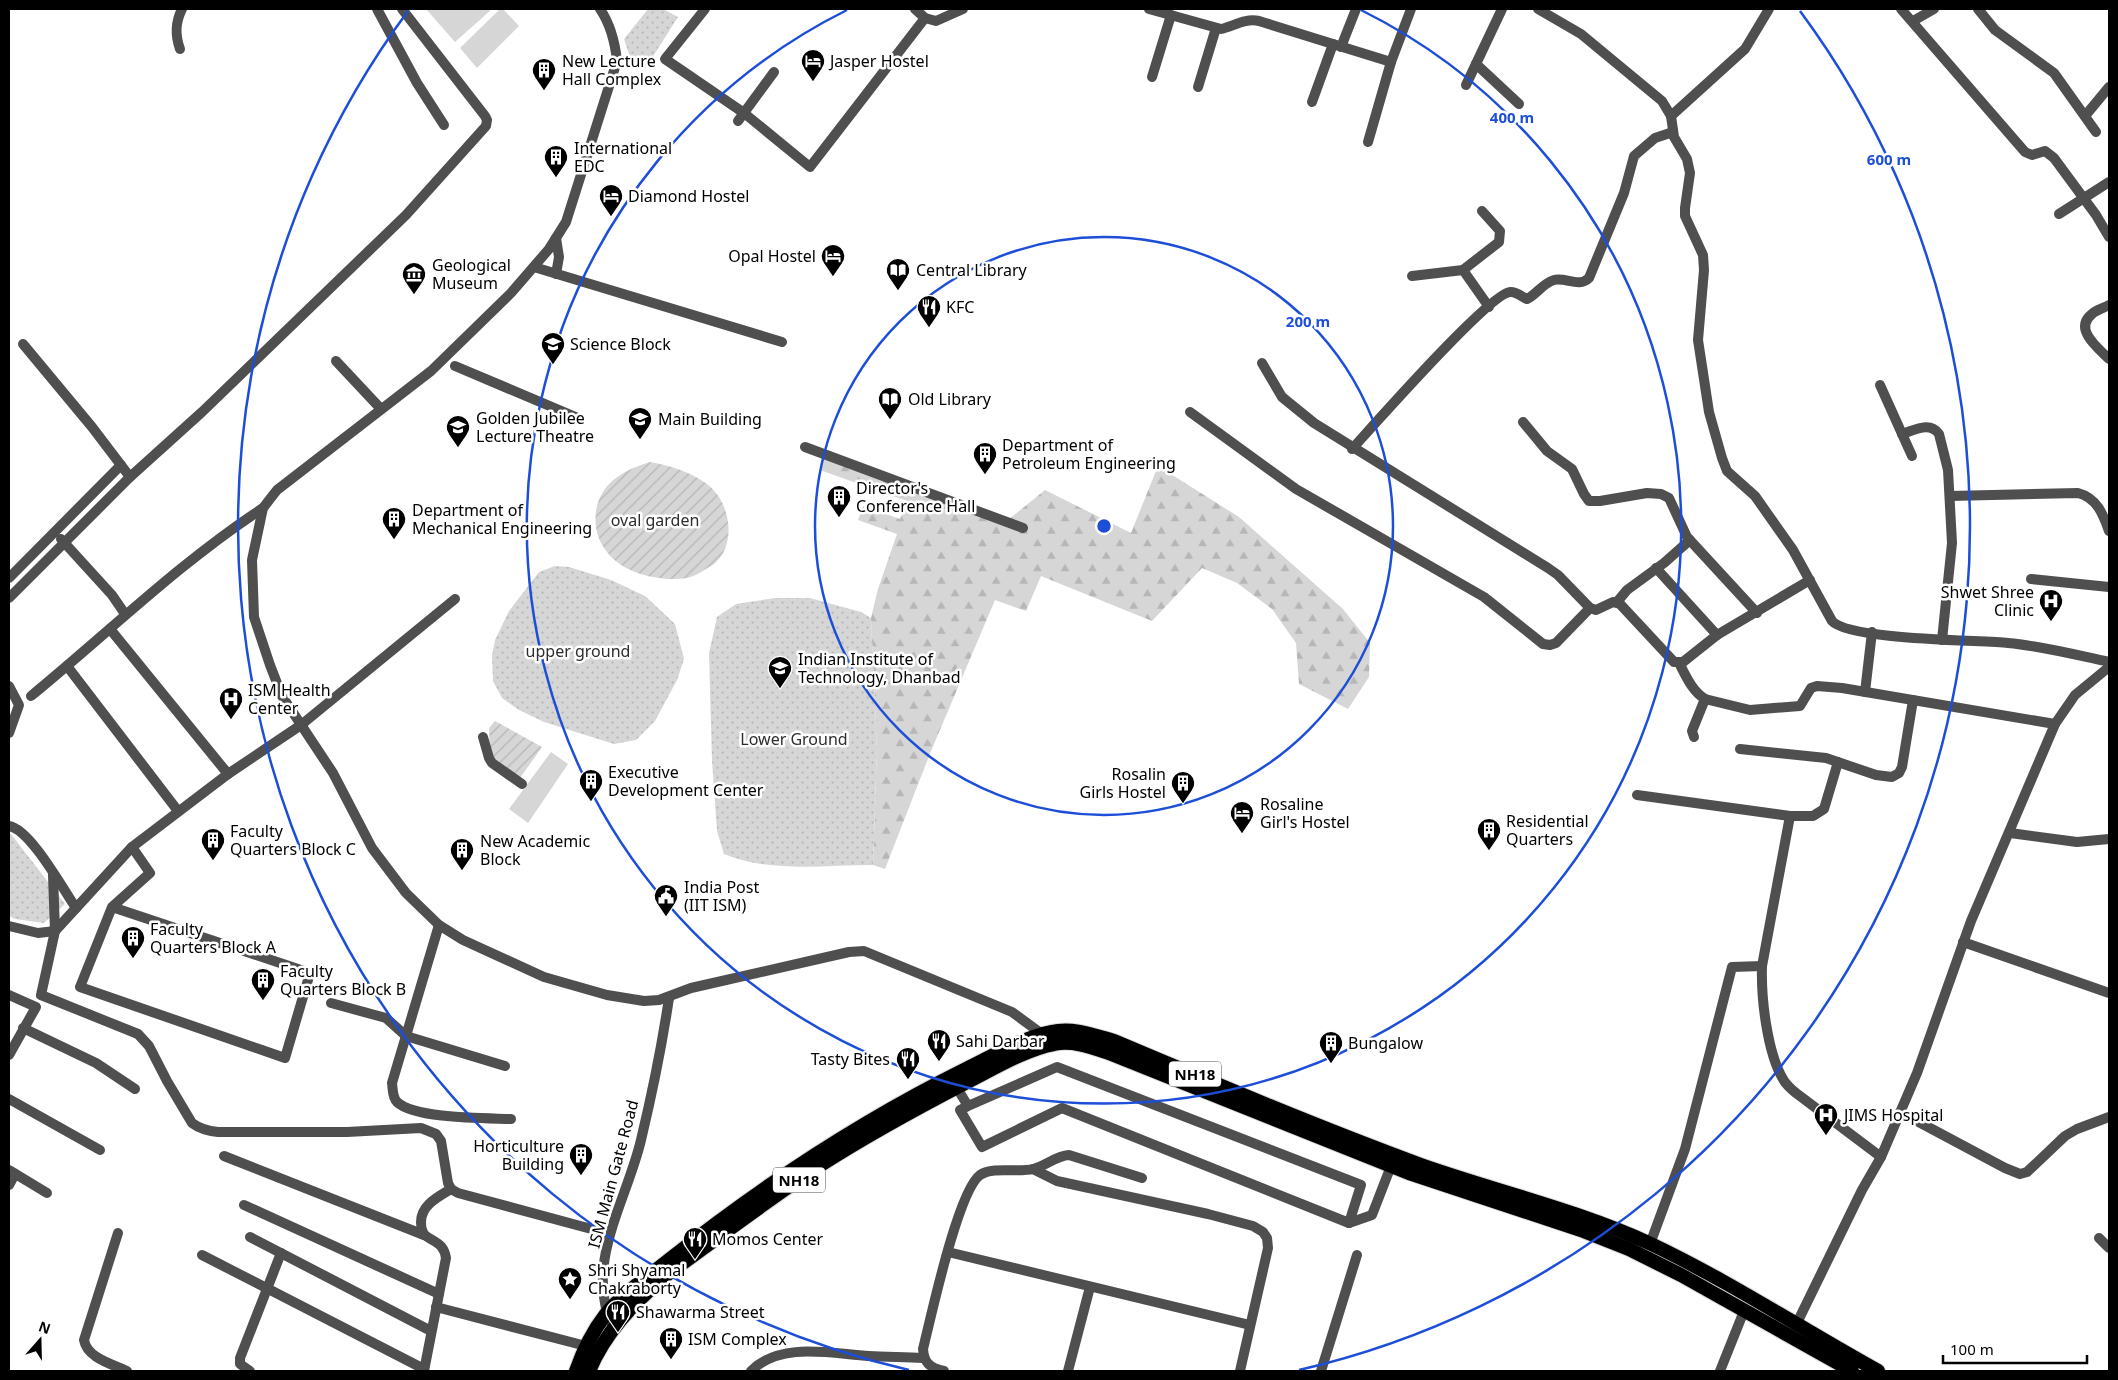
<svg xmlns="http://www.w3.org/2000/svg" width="2118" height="1380" viewBox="0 0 2118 1380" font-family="'Noto Sans',sans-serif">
<defs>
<pattern id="forest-firs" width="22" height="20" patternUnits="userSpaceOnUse" patternTransform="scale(1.25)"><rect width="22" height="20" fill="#d6d6d6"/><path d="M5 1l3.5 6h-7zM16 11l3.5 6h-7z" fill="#b6b6b6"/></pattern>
<pattern id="park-dots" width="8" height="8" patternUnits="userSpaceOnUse" patternTransform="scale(1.25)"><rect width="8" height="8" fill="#d6d6d6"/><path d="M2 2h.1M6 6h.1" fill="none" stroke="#b6b6b6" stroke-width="1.8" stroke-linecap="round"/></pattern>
<pattern id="garden-furrows" width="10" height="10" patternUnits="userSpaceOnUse" patternTransform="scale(1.25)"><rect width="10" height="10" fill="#d6d6d6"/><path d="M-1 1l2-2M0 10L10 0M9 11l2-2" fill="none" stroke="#b6b6b6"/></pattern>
</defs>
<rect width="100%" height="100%" fill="#fff"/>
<!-- grass -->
<g fill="#d6d6d6">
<path d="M426 9H492L455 42Z"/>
<path d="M500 9H503L519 26 477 68 460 48Z"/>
<path d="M551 752 568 764 528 823 509 809Z"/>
</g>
<!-- forest -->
<path fill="url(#forest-firs)" d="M824 456 1008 520 1045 490 1131 533 1158 466 1239 517 1343 609 1370 643 1369 677 1348 709 1299 684 1296 643 1272 609 1237 583 1202 568 1152 621 1041 576 1026 611 995 600 931 751 885 869 873 865 877 750 871 618 878 589 897 534 858 520 863 506 900 519 907 501 820 470Z"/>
<!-- park -->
<g fill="url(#park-dots)">
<path d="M648 9H663L678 17 645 69 633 66 624 39Z"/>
<path d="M555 566 569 567 611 580 645 596 675 624 684 659 677 680 655 721 636 740 614 744 544 722 519 710 502 698 493 681 492 656 495 640 509 611 539 572Z"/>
<path d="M775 598H810L861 612 871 618 877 750 873 865C825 865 769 873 724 854L717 831 712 760 709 653 717 617 736 604Z"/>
<path d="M9 834H11L65 904 44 923 15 919 9 916Z"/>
</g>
<!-- garden -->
<g fill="url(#garden-furrows)">
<path d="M650 462C671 466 689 471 707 484 730 501 738 544 714 564 706 569 696 576 687 578 661 582 623 574 607 552 589 530 592 495 616 478 626 470 638 466 650 462Z"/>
<path d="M495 721 542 747 520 778 490 757 489 728Z"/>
</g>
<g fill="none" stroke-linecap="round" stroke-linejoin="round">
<!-- trunk casing -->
<g stroke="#dbdbdb" stroke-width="16">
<g id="trunk">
<path d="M576 1371C583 1351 592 1332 606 1314 623 1293 648 1277 669 1260 762 1186 861 1121 968 1068 995 1055 1022 1038 1051 1032 1073 1027 1093 1035 1114 1041 1216 1084 1318 1127 1421 1165 1498 1192 1577 1210 1651 1244 1729 1281 1802 1329 1878 1371"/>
<path d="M589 1371C605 1332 633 1304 665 1276 716 1239 766 1201 819 1166 867 1135 917 1108 967 1082 993 1069 1026 1049 1054 1044 1073 1040 1091 1047 1109 1053L1409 1173 1581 1230 1629 1249 1681 1275 1852 1371"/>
</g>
</g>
<!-- minor -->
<g stroke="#4f4f4f" stroke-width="10">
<path d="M377 9 417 83 444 125"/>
<path d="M600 9C611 25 615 42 617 61L566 222 549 249 511 293 431 371 277 490 263 508 252 560 254 617 270 665 282 696 333 773 372 848 406 893 439 925 463 940 544 977 607 995 644 1001 659 1000 691 988 849 952 864 951 1012 1012 1042 1034"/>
<path d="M705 9 665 59 744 113 810 167 925 18"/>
<path d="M915 9 925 18 936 21 963 9"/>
<path d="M1149 9 1221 29C1234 26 1245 18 1259 21L1391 62"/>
<path d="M1538 9 1581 34 1662 101 1671 116 1674 137 1687 159 1690 173 1685 208V216L1703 255 1704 270 1698 340 1709 412 1722 458 1727 471 1755 496 1793 550 1832 621C1849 640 1978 640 2008 643 2042 646 2076 655 2109 662"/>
<path d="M1901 9 2025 152 2032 155 2045 151 2054 158 2096 215 2109 237"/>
<path d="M1978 9 1995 30 2054 73 2096 132"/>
<path d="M1913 21 1934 9"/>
<path d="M1341 47 1356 9"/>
<path d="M180 49C175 35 175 23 182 9"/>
<path d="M1476 64 1519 104"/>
<path d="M1152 77 1171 15"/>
<path d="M1466 85 1502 9"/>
<path d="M1198 87 1216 28"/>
<path d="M1312 102 1333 44"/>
<path d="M1671 116 1745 49 1769 9"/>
<path d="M2085 116 2109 87"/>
<path d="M738 121 774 72"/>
<path d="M1368 142 1391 62 1411 9"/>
<path d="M2059 214 2109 182"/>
<path d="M556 238 559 257 556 274"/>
<path d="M534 267 782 342"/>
<path d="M1463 270 1489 307"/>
<path d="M1412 276 1463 270 1499 242 1500 231 1482 211"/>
<path d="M2109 305C2104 308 2096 310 2092 314 2073 329 2098 348 2109 359"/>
<path d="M23 344 92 427 130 477"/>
<path d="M336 361 381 409"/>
<path d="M1262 363 1282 397 1314 423 1548 568 1558 575 1590 608 1596 610 1613 602 1620 604 1674 662H1683L1717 635 1810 580"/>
<path d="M455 366 578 418"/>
<path d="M1880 385 1912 456"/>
<path d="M1190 412 1296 489 1484 597 1543 644 1550 645 1556 643 1590 608"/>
<path d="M1523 422 1547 451 1572 469 1584 494 1589 501H1600L1647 493 1661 494 1669 498 1687 537 1757 613"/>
<path d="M1902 434C1915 430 1930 421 1939 434L1948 470 1952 543 1942 640"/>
<path d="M805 447 1023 528"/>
<path d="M1352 449C1373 426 1489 294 1510 292 1516 291 1522 297 1527 299 1537 294 1543 283 1554 280 1566 277 1579 288 1589 278L1624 193 1634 156 1655 138 1673 132"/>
<path d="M1950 496 2078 493C2097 498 2103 514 2109 531"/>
<path d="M61 539 112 595 125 614"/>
<path d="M1656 568 1717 635"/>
<path d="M9 578 121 465"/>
<path d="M2031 579 2109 587"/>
<path d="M9 598 130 477 202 412 406 215 486 126 487 120 485 116 402 9"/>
<path d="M1617 602 1627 590 1664 563 1690 540"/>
<path d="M110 629 228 774"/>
<path d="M1679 663C1686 676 1692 691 1705 699L1750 710 1800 706 1811 688 1817 686 1842 688 2055 724"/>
<path d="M67 666 178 811"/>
<path d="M9 686 19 705 9 733"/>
<path d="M1865 692 1872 632"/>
<path d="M31 696C108 633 179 563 263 508"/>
<path d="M483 737 489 758 492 763 522 784"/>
<path d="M1694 737 1692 731 1705 699"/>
<path d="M1740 749 1826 758 1876 775 1892 777 1899 773 1902 767 1913 700"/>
<path d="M1637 795 1790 816H1813L1824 809 1838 762"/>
<path d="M1790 816 1762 966C1761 998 1767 1052 1783 1079 1786 1085 1791 1089 1796 1093L1881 1157"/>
<path d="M9 826C30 829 63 889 76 908"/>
<path d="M2010 833 2077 842 2109 839"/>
<path d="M53 875 55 931 41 995 138 1034 149 1046 167 1081 192 1123C200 1129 207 1131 218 1132H347L421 1128 436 1134 441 1141 448 1183 451 1189 458 1193 610 1234"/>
<path d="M112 907 310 973 285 1058 80 987 112 907 150 873 132 847"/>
<path d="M439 925 392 1083C393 1089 392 1097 397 1102 415 1119 486 1118 511 1119"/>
<path d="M9 926 38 933 55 931 132 847 228 774 301 725 455 599"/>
<path d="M1963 942 2109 993"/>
<path d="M9 995 36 1007 9 1055"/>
<path d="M331 1003 386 1018 406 1036 505 1066"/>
<path d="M23 1028 96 1063 135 1089"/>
<path d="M957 1088 968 1106 1057 1067 1361 1185 1349 1223 1062 1108 982 1147 960 1110 968 1106"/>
<path d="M9 1099 100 1150"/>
<path d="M1900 1112 2005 1168 2020 1174 2027 1172 2065 1136 2077 1129 2109 1117"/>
<path d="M224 1156 424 1235"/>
<path d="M1033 1169 1057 1181 1208 1214 1253 1226 1263 1232 1267 1238 1268 1248 1240 1371"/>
<path d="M9 1170 47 1193"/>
<path d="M9 1185 15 1174"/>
<path d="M244 1205 439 1294"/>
<path d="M1349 1223 1372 1215 1391 1166"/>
<path d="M118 1233 84 1340C87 1358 112 1364 127 1371"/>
<path d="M250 1237 431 1331"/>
<path d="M2099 1238 2109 1248"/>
<path d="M1650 1244 1685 1149 1732 967 1762 966"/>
<path d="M948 1252 1250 1325"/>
<path d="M202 1255 424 1369"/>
<path d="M436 1307 586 1346"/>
<path d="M1796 1325 1862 1190 1881 1157 1917 1073 1971 921 2055 724 2075 695 2109 667"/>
<path d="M613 1327C583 1266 627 1200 641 1140 652 1094 662 1045 669 998"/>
<path d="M250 1371 240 1364V1358L281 1253"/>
<path d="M424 1371 446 1258C444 1244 436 1243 426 1236 422 1233 421 1228 421 1222 421 1205 438 1197 451 1189"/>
<path d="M751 1371C781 1341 832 1354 869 1356 887 1357 905 1357 923 1358"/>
<path d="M944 1371C930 1368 924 1363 923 1349 931 1317 958 1191 980 1175 994 1166 1018 1173 1033 1169 1046 1166 1055 1156 1069 1155L1142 1178"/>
<path d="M1068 1371 1090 1287"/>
<path d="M1321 1371 1357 1255"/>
<path d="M1720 1371 1744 1311"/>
</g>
<!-- trunk -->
<use href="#trunk" stroke="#000" stroke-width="14"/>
</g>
<!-- distance rings -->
<g fill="none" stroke="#1d4ed8" stroke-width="2.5">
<circle cx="1104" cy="526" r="289"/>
<path d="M1361 10A577 577 0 1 1 847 10"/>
<path d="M909 1370A866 866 0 0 1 408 11M1800 11A866 866 0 0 1 1299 1370"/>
</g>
<!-- icons -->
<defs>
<g id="hotel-pin" transform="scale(1.25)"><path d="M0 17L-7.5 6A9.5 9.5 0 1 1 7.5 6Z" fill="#000" stroke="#fff"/><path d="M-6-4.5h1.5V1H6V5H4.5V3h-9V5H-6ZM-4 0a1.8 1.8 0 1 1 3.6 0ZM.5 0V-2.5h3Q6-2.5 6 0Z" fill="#fff"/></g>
<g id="building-pin" transform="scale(1.25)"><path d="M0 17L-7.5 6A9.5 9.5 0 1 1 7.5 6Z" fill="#000" stroke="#fff"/><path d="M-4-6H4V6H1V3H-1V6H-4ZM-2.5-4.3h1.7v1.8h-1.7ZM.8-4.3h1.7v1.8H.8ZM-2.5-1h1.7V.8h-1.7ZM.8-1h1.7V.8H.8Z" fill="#fff"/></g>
<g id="library-pin" transform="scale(1.25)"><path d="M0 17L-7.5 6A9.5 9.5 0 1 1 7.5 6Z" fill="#000" stroke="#fff"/><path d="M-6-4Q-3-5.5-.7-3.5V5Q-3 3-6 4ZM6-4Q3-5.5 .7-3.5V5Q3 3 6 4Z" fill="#fff"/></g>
<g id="museum-pin" transform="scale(1.25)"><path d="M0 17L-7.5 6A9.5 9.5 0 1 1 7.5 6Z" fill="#000" stroke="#fff"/><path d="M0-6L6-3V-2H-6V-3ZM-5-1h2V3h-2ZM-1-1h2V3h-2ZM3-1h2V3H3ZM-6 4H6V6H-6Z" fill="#fff"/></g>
<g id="restaurant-pin" transform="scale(1.25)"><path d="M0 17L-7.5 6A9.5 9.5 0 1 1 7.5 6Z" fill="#000" stroke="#fff"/><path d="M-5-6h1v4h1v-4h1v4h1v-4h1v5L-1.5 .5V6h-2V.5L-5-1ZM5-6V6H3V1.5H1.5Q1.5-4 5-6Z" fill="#fff"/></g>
<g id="university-pin" transform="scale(1.25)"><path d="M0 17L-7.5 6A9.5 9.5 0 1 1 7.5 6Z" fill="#000" stroke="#fff"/><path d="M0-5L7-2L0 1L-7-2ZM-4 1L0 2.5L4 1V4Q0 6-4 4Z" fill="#fff"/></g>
<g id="hospital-pin" transform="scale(1.25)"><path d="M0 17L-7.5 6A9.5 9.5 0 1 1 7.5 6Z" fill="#000" stroke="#fff"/><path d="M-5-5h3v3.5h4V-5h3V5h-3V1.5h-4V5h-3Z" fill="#fff"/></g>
<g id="civic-pin" transform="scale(1.25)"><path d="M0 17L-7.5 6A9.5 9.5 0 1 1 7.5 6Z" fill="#000" stroke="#fff"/><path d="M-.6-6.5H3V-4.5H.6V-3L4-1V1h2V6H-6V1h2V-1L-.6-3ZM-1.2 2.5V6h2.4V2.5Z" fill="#fff"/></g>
<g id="sight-pin" transform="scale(1.25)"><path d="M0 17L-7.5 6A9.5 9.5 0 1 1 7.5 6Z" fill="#000" stroke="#fff"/><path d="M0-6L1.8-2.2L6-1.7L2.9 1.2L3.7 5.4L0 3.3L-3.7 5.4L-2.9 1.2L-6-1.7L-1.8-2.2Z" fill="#fff"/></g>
</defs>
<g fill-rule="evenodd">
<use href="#hotel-pin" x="813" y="61"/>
<use href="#building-pin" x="544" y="70"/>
<use href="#building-pin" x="556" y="157"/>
<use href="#hotel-pin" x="611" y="196"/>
<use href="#hotel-pin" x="833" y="256"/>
<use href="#library-pin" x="898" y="270"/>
<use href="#museum-pin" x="414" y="274"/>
<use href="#restaurant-pin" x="929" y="307"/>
<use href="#university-pin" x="553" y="344"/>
<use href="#library-pin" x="890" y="399"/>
<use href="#university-pin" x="640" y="419"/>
<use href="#university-pin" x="458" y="427"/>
<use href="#building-pin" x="985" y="454"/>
<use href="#building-pin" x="839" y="497"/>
<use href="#building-pin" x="394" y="519"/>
<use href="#hospital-pin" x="2051" y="601"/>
<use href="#university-pin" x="780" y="668"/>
<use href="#hospital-pin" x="231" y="699"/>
<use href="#building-pin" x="591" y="781"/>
<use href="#building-pin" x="1183" y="783"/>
<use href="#hotel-pin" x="1242" y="813"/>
<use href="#building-pin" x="1489" y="830"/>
<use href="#building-pin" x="213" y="840"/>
<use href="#building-pin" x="462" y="850"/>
<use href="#civic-pin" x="666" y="896"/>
<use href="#building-pin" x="133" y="938"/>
<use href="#building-pin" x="263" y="980"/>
<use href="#restaurant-pin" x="939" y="1041"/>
<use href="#building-pin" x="1331" y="1043"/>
<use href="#restaurant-pin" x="908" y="1059"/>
<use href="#hospital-pin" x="1826" y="1115"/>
<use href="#building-pin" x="581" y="1155"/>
<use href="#restaurant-pin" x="695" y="1239"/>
<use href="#sight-pin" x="570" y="1279"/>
<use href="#restaurant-pin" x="618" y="1312"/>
<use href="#building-pin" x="671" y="1339"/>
</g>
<g text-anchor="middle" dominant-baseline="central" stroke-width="5" stroke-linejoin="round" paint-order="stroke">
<!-- shield labels -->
<g fill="#fff" stroke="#4c4c4c" stroke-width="1">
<rect x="1169" y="1061.5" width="52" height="25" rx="4"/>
<rect x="773" y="1167.5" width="52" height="25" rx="4"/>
</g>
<g font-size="15" font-weight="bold" fill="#000">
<text x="1195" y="1074">NH18</text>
<text x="799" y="1180">NH18</text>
</g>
<!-- poi labels -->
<g font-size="16" fill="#000" stroke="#fff" text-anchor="start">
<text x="562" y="61">New Lecture<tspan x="562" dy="18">Hall Complex</tspan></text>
<text x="830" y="61">Jasper Hostel</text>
<text x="574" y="148">International<tspan x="574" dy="18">EDC</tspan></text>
<text x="628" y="196">Diamond Hostel</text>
<text x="816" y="256" text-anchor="end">Opal Hostel</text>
<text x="432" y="265">Geological<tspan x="432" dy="18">Museum</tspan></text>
<text x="916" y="270">Central Library</text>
<text x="946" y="307">KFC</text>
<text x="570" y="344">Science Block</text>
<text x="908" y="399">Old Library</text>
<text x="476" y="418">Golden Jubilee<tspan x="476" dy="18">Lecture Theatre</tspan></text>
<text x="658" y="419">Main Building</text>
<text x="1002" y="445">Department of<tspan x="1002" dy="18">Petroleum Engineering</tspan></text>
<text x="856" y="488">Director's<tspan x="856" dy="18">Conference Hall</tspan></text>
<text x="412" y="510">Department of<tspan x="412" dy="18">Mechanical Engineering</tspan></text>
<text x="2034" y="592" text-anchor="end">Shwet Shree<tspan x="2034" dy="18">Clinic</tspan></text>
<text x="798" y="659">Indian Institute of<tspan x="798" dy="18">Technology, Dhanbad</tspan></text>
<text x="248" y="690">ISM Health<tspan x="248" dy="18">Center</tspan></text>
<text x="608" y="772">Executive<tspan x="608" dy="18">Development Center</tspan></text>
<text x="1166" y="774" text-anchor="end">Rosalin<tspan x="1166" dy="18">Girls Hostel</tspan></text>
<text x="1260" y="804">Rosaline<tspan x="1260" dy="18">Girl's Hostel</tspan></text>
<text x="1506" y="821">Residential<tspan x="1506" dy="18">Quarters</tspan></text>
<text x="230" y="831">Faculty<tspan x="230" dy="18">Quarters Block C</tspan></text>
<text x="480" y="841">New Academic<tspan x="480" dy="18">Block</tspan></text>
<text x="684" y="887">India Post<tspan x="684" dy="18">(IIT ISM)</tspan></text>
<text x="150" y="929">Faculty<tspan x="150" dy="18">Quarters Block A</tspan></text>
<text x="280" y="971">Faculty<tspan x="280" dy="18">Quarters Block B</tspan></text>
<text x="956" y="1041">Sahi Darbar</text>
<text x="1348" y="1043">Bungalow</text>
<text x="890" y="1059" text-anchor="end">Tasty Bites</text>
<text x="1844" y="1115">JIMS Hospital</text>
<text x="564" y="1146" text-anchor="end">Horticulture<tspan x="564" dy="18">Building</tspan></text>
<text x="712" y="1239">Momos Center</text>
<text x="588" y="1270">Shri Shyamal<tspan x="588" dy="18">Chakraborty</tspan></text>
<text x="636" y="1312">Shawarma Street</text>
<text x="688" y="1339">ISM Complex</text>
</g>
<!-- park labels -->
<g font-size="16" fill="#2d2d2d" stroke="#fff">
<text x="655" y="520">oval garden</text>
<text x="578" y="651">upper ground</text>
<text x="794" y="739">Lower Ground</text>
</g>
<!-- street labels -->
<g font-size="16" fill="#000" stroke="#fff">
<text transform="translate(613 1174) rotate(-75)">ISM Main Gate Road</text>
</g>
</g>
<circle cx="1104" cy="526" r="8" fill="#1d4ed8" stroke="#fff" stroke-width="2.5"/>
<g font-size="15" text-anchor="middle" font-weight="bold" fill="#1d4ed8" stroke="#fff" stroke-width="5" stroke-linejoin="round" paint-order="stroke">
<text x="1512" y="123">400 m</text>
<text x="1889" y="165">600 m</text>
<text x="1308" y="327">200 m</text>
</g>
<!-- border -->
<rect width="2118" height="1380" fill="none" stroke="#000000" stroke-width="20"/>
<!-- north arrow -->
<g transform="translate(40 1340) rotate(20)" stroke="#ffffff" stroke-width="4" paint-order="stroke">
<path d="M0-4L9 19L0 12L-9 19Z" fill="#000000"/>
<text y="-8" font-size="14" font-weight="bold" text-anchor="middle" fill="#000000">N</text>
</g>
<!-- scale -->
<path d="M1943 1355v8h144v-8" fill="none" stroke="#000000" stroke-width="2.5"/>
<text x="1950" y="1355" font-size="15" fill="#000000" stroke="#ffffff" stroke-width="4" paint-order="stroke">100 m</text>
</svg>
